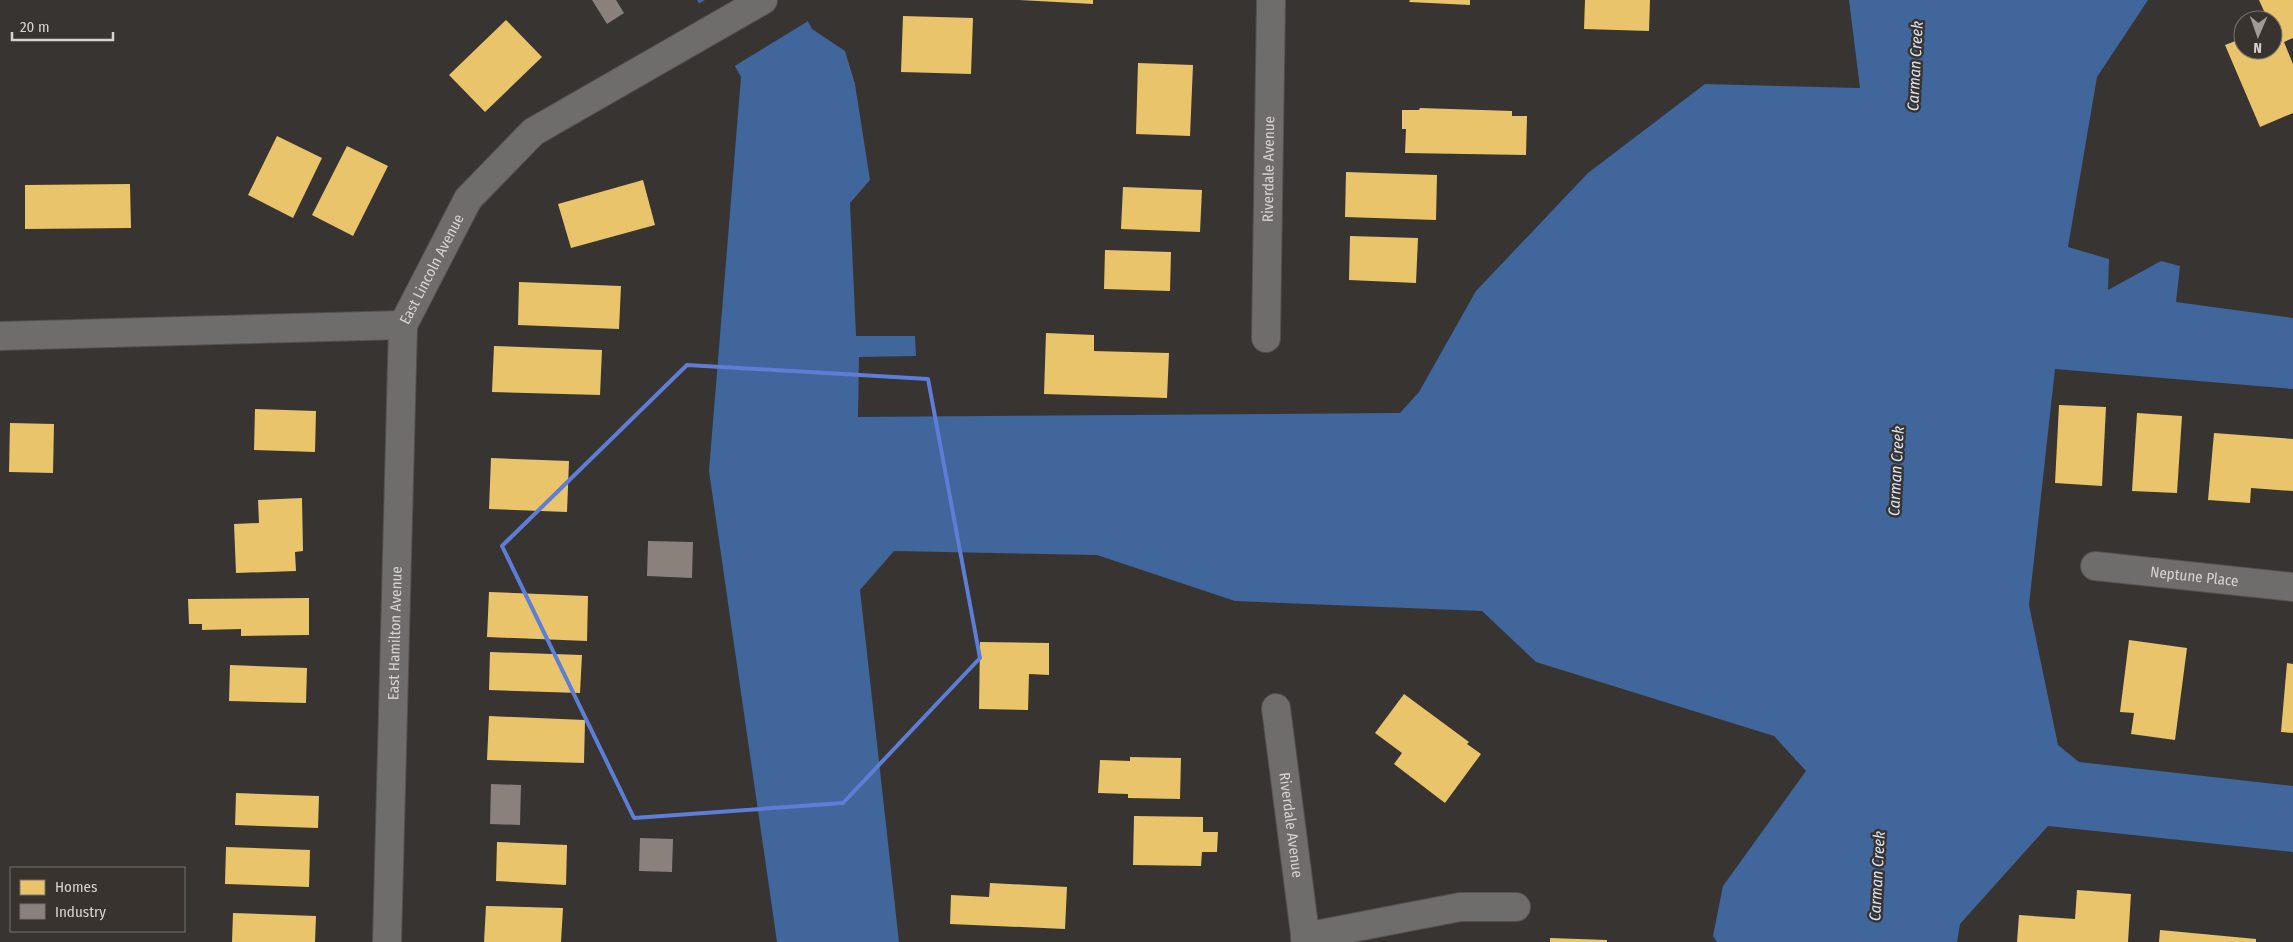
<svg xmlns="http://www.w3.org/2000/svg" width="2293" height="942" viewBox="0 0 2293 942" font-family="'Fira Sans Condensed',sans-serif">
<rect width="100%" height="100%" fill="#373431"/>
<!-- water -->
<path fill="#41669b" d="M697 0H797L812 29 845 51 855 84 870 180 850 203 856 336H915L916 356 859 357 858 417 1400 413 1419 392 1476 291 1588 173 1705 84 1860 88 1849 0H2148L2097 77 2068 247 2109 259 2108 290 2161 261 2180 266 2176 302 2293 318V389L2055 369 2029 605 2058 745 2079 762 2293 786V852L2048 826 1960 924 1957 942H1717L1713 936 1723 886 1806 771 1774 736 1536 662 1482 611 1235 601 1097 555 894 551 860 590 899 942H777L709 471 741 77Z"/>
<!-- pier -->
<path fill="#373431" d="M705 0H800L810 20 733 67 697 5Z"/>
<!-- homes -->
<g fill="#e9c46a">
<path d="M1019 0H1093V4Z"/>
<path d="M1410 0H1470V5L1409 2Z"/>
<path d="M1585 0H1650L1649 31 1584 29Z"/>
<path d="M2259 0H2293V38L2284 42 2293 64V113L2260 127 2225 45 2243 38V50H2273V20H2268Z"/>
<path d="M903 16 973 18 971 74 901 72Z"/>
<path d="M506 20 542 57 485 112 449 75Z"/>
<path d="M1138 63 1193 65 1190 136 1136 134Z"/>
<path d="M1420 108 1512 111V116H1527L1526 155 1405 153 1406 129H1402V110H1419Z"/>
<path d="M277 136 322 158 293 218 248 195Z"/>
<path d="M347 146 388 166 353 236 312 215Z"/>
<path d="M1346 172 1437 175 1436 220 1345 217Z"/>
<path d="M643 180 655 225 571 248 558 204Z"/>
<path d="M130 184 131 228 25 229V185Z"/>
<path d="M1123 187 1202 190 1200 232 1121 229Z"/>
<path d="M1350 236 1418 238 1416 283 1349 280Z"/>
<path d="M1105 250 1171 252 1170 291 1104 289Z"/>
<path d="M519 282 621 286 619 329 518 325Z"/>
<path d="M1046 333 1094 335V351L1169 353 1167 398 1044 394Z"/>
<path d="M494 346 602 350 600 395 492 392Z"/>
<path d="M2059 405 2106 407 2102 486 2055 483Z"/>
<path d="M255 409 316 411 315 452 254 450Z"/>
<path d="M2137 413 2182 416 2177 493 2132 491Z"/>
<path d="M10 423 54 424 53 473 9 472Z"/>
<path d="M2214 433 2293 439V491L2251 488 2250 503 2208 500Z"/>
<path d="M491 458 569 461 567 512 489 509Z"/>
<path d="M302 498 303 551 295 552 296 571 236 573 234 524 259 523 258 500Z"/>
<path d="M489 592 588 596 587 641 487 637Z"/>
<path d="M309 598V635L241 636V629L202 630V624H189L188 599Z"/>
<path d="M2129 640 2187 648 2175 740 2131 734 2134 713 2120 712Z"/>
<path d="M980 642 1049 643V675L1029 674 1028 710 979 709Z"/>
<path d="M490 652 582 655 580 693 489 690Z"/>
<path d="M2287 663 2293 664V733L2281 732Z"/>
<path d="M230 665 307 668 306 703 229 701Z"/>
<path d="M1404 694 1469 742 1467 744 1481 754 1445 803 1394 764 1402 753 1375 733Z"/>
<path d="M489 716 585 720 584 763 487 760Z"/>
<path d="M1130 757 1181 758 1180 799 1128 798V794L1098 793 1100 760 1130 761Z"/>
<path d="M236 793 319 796 318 828 235 825Z"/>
<path d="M1134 816 1203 817V832H1218L1217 852H1202L1201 866 1133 865Z"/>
<path d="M497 842 567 845 566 885 496 881Z"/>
<path d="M226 847 310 850 309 887 225 884Z"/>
<path d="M990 883 1067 887 1065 929 950 924 951 895 989 897Z"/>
<path d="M2077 890 2131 894 2128 942H2017L2019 915 2075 919Z"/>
<path d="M486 906 563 908 561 942H484Z"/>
<path d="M233 913 316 916 315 942H232Z"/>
<path d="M2160 930 2256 939V942H2159Z"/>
<path d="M1550 938 1607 940V942H1550Z"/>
</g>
<!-- industry -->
<g fill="#8a817c">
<path d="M592 0H616L624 13 607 24Z"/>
<path d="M648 541 693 542 692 578 647 576Z"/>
<path d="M491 784 521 785 520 825 490 824Z"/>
<path d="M640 838 673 839 672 872 639 871Z"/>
</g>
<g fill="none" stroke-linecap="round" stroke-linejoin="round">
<!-- minor casing -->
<g stroke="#53504e" stroke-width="30">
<g id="minor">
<path id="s1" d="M0 336 403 325 468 199 533 132 763 0"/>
<path id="s2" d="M1266 338 1271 0"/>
<path id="s3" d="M2095 566 2293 587"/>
<path id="s4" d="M1276 708 1306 942"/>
<path d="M1305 937 1460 907H1516"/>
<path id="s5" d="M387 942 403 325"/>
</g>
</g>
<!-- minor -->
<use href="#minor" stroke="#6f6d6c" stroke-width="28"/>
</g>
<!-- marked area -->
<path fill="none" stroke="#5e7dd6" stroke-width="4" stroke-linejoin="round" d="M687 365 928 379 980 658 843 803 634 818 502 546Z"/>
<g text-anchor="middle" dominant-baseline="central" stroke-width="5" stroke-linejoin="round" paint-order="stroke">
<!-- street labels -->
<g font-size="15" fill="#d7d3d1" stroke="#39332f">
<text stroke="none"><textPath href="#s2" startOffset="169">Riverdale Avenue</textPath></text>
<text stroke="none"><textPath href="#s1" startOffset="466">East Lincoln Avenue</textPath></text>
<text stroke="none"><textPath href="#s3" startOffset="100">Neptune Place</textPath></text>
<text stroke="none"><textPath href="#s5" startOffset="309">East Hamilton Avenue</textPath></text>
<text stroke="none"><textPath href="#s4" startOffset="118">Riverdale Avenue</textPath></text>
</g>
<!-- water labels -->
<g font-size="16" font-style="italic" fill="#d8e4f6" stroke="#39332f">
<text transform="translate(1915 66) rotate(-87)">Carman Creek</text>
<text transform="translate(1896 471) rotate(-87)">Carman Creek</text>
<text transform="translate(1877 876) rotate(-87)">Carman Creek</text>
</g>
</g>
<!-- legend -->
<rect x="10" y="867" width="175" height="65" fill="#39332f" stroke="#787370"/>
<rect x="20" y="880" width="25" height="15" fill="#e9c46a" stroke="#787370"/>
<text x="55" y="892" font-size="15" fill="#d7d3d1">Homes</text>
<rect x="20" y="904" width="25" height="15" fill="#8a817c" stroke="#787370"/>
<text x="55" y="917" font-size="15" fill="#d7d3d1">Industry</text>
<!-- north arrow -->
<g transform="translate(2258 35) rotate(182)"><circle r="24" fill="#39332f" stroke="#787370"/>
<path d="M0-4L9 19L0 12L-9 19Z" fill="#9f9b99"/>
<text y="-8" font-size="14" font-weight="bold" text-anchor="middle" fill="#d7d3d1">N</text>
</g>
<!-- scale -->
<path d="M12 32v8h101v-8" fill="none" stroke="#d7d3d1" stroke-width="2.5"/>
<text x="20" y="32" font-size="15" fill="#d7d3d1" stroke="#39332f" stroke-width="4" paint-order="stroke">20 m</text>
</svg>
